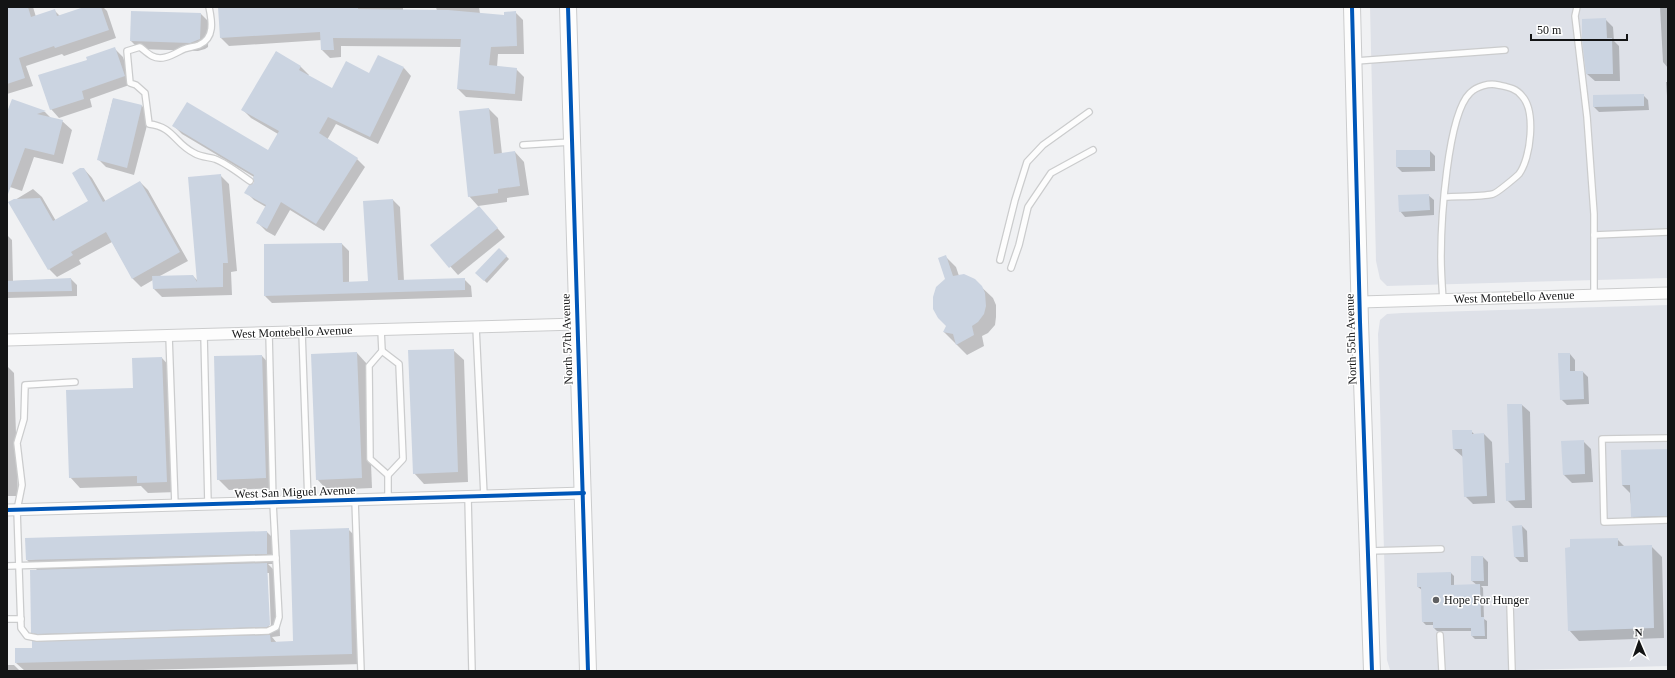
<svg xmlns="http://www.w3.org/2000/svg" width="1675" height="678" viewBox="0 0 1675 678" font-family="Georgia,serif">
<rect width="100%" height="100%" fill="#f0f1f3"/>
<!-- built -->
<g fill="#dee1e8">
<path d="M1370 7H1668V278L1387 286 1380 279 1376 261Z"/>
<path d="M1668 305V666L1487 671H1394L1390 670 1387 660 1378 334 1380 320 1387 314 1402 313Z"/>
</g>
<!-- shadow -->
<g fill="#0003" fill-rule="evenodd">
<path d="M7 7H33L36 17 54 10 60 16 87 7H103L107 11 116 38 64 56 62 54 26 66 33 86 7 94Z"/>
<path d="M219 7H403V11H437L436 7H479L480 14 505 16 515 12 523 20 524 54H498L497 67 516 69 524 77 522 101 466 97 458 89 462 47 341 46V57L330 58 322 50V40L229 46 221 38Z"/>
<path d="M1660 7H1668V68L1663 62Z"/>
<path d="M201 14 209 22 208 47 205 49 198 51 139 49 131 41Z"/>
<path d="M1606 20 1613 27 1614 41 1619 46 1620 81H1595L1587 74Z"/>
<path d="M114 48 123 57 132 84 90 99 92 107 59 118 51 109 88 60Z"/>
<path d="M276 52 301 67 309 75 308 76 332 90 370 75 404 68 411 76 378 144 336 124 327 140 357 159 365 167 324 231 290 210 275 236 266 231 258 223 266 207 254 200 246 192 255 184 254 177 182 134 174 126 269 151 278 134 251 118 243 110Z"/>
<path d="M1666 82H1668V98L1667 96Z"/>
<path d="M1643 95 1648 100 1649 110 1599 112 1594 107Z"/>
<path d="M113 99 142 106 150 114 134 175 106 167 98 159Z"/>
<path d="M12 101 45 112 51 118 62 121 72 130 63 164 34 157 22 191 7 186V115Z"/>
<path d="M489 109 498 118 502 154 515 152 524 162 529 195 507 198V202L478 206 469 196Z"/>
<path d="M1430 151 1435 156V171L1402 172 1397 167Z"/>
<path d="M84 169 92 178 106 202 140 182 148 190 188 261 158 277 193 276 198 281 220 175 229 184 237 271 231 272 232 295 162 297 154 289 153 280 141 287 133 279 112 242 79 260 81 264 57 277 49 269 10 203 33 189 42 197 56 221 89 201Z"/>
<path d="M1428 195 1434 200V215L1405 217 1400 211Z"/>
<path d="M393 200 400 207 404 281 464 279 471 286 472 297 272 303 265 296 342 244 349 251V283L369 282Z"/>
<path d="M479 207 505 237 458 275 432 246Z"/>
<path d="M7 235 12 240 13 281 71 279 77 285V296L7 298Z"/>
<path d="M499 249 509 259 487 283 476 273Z"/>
<path d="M945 256 956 267 959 276 974 280 993 298 996 305V317L995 325 988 333 982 336 984 346 967 355 944 332 947 326Z"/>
<path d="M453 350 464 360 468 482 424 484 414 473Z"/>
<path d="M357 353 367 364 372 488 327 490 317 479Z"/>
<path d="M1570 354 1575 360V372H1583L1588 377 1589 404 1567 405 1561 399Z"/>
<path d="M262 356 272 367 276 488 229 490 218 479Z"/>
<path d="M162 358 172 369 177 492 148 493 141 486 80 488 70 477 135 389Z"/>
<path d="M7 366 14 373 18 496H7Z"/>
<path d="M1522 405 1530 412 1532 508H1515L1507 500 1510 464Z"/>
<path d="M1471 431 1475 435 1484 434 1492 442 1495 503 1473 504 1465 496 1463 457 1454 449Z"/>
<path d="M1583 441 1591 449 1593 482 1572 483 1564 475Z"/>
<path d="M1622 450H1668V524H1640L1632 516 1630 493 1622 485Z"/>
<path d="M1522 526 1527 531 1528 562H1520L1515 557Z"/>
<path d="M348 529 359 540 362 664 106 671H25L16 663 42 642 32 632 37 570 27 560 267 532 277 542V564H268L278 574 280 636 272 637 277 643 294 642ZM267 573H269L271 630H269Z"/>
<path d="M1617 539 1625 547 1651 546 1662 557 1664 638 1579 641 1569 630Z"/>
<path d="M1483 557 1488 562V586H1481L1483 588 1484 619 1487 621V639H1475L1472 636V631H1437L1434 628V625H1426L1423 622 1422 590 1418 587 1451 573 1454 576V586L1477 585 1472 581Z"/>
<path d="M7 665H14L20 671H7Z"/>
</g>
<!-- building -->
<g fill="#cbd4e1">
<path d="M7 7H28L31 17 55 9 57 16 84 7H101L109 30 55 48 54 46 19 58 25 78 7 84Z"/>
<path d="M218 7H358V9L448 10 504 15V12L516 11 517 46 491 47 489 65 517 68 515 94 457 89 461 39 333 38 334 50H321L320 32 220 38Z"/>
<path d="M131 11 201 13 200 39 190 43 130 41Z"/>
<path d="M1606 18 1607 38H1612L1613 74H1586L1582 39V19Z"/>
<path d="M115 47 125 76 82 91 84 99 50 110 38 75 87 60 86 57Z"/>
<path d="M276 51 301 66 299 70 332 88 346 61 369 73 378 55 404 67 370 137 328 117 319 133 358 158 316 224 281 202 267 229 256 223 266 205 244 193 249 185 254 183 253 178 254 175 172 126 187 102 268 150 279 131 241 110Z"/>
<path d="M1644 94V106L1593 107V95Z"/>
<path d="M113 98 142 105 127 168 97 160Z"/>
<path d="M12 99 46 111 37 114 63 120 54 155 25 148 8 194H7V112Z"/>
<path d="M489 108 494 154 515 151 520 186 498 189V193L468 197 459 111Z"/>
<rect x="1396" y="150" width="34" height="17"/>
<path d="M80 168H84L103 202 140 181 180 252 132 279 106 232 71 252 73 255 48 270 8 202 14 199 40 198 53 221 88 201 72 173Z"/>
<path d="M221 174 228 263H223V287L153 289 152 276 193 275 197 282 188 177Z"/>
<path d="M1429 194 1430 210 1399 212 1398 195Z"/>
<path d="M393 199 398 280 465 278V290L264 296V244L342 243 343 282 368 281 363 201Z"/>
<path d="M479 206 498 228 449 268 430 245Z"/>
<path d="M499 248 507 256 484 281 475 273Z"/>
<path d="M946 255 953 276 964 274 975 279 982 286 985 293 986 306 984 314 978 322 972 326 974 335 956 345 953 334 943 332 946 326 938 318 933 309V297L936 287 945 279 938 258Z"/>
<path d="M71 278 72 291 7 292V281Z"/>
<path d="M454 349 458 472 413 474 408 350Z"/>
<path d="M357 352 362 478 316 480 311 354Z"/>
<path d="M1558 353H1570V371H1583L1584 399 1560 400Z"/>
<path d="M262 355 266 478 217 480 214 356Z"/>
<path d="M162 357 167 482 137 483V476L69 478 66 390 133 388 132 358Z"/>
<path d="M1507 404H1522L1525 500 1506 501 1505 463H1509Z"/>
<path d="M1452 430H1472V434L1484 433 1487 496 1464 497 1462 449H1453Z"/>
<path d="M1584 440 1585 474 1563 475 1561 441Z"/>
<path d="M1668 449V516L1631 517 1630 485H1622L1621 450Z"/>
<path d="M1522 525 1524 557H1514L1512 526Z"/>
<path d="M349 528 352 654 15 663V648H32V641L270 635 271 642 293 641 290 530Z"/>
<path d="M267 531V554L26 560 25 538Z"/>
<path d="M1618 538V546L1652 545 1654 628 1568 631 1565 548 1570 547V539Z"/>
<path d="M1471 556H1483L1484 581H1471Z"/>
<path d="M267 563 270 625 267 627 37 634 31 633 30 570Z"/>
<path d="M1451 572V585L1480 584 1481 617H1484L1485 636H1471V628H1433V622H1422L1421 587H1417V573Z"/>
</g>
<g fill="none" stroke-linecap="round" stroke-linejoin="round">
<!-- lane casing -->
<g stroke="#cbcccd" stroke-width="8">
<g id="lane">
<path d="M209 7C212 21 215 38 199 45 194 47 189 47 184 49 175 53 163 62 152 56 148 54 144 50 140 47L127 51 130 83 136 85 145 93 149 124C174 127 174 143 194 153 201 157 208 157 215 159 226 163 240 174 250 181"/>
<path d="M1577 7 1575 16 1587 117 1594 214V295"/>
<path d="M1356 61 1505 50"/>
<path d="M523 145 571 142"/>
<path d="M1594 235 1668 232"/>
<path d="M1000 260 1015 200 1027 162 1043 145 1089 112"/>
<path d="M1011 268 1019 245 1028 207 1051 173 1093 150"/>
<path d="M1443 300C1442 286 1441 271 1441 257 1441 223 1447 115 1470 93 1477 86 1489 83 1498 85 1507 87 1516 88 1522 96 1536 111 1531 158 1519 174 1516 177 1497 193 1493 194 1481 197 1458 196 1445 197"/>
<path d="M476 327 484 496"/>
<path d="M381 330 382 351 369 366 370 459 388 475V499"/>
<path d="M302 332 308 502"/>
<path d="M204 335 208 504"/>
<path d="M169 336 175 505"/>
<path d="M382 351 399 364 403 459 388 475"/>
<path d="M75 382 25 385 24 419 17 443 22 485 17 510 21 628 27 636 37 638 268 631 276 627 279 617 273 503 269 333"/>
<path d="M1668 438 1602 439 1604 522 1668 520"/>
<path d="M468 497 472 671"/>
<path d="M355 500 361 671"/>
<path d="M1369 551 1441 549"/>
<path d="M7 566 276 558"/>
<path d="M1510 604 1512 671"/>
<path d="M7 619H21"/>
<path d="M1440 635 1442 671"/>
</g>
</g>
<!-- street casing -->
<g stroke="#cbcccd" stroke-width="13">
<g id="street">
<path d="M1360 302 1668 293"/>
<path d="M7 340 577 324"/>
<path d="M7 510 584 493"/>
</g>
</g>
<!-- secondary casing -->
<g stroke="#cbcccd" stroke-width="18">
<g id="secondary">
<path d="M568 7 588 671"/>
<path d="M1352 7 1360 322 1372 671"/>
</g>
</g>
<!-- lane -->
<use href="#lane" stroke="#fdfdfd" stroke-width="5.5"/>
<!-- street -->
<use href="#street" stroke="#fdfdfd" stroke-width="11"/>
<!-- secondary -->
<use href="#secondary" stroke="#fdfdfd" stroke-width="16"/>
<!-- cycleway casing -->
<g stroke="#fff" stroke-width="6">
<g id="cycleway">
<path d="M568 7 588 671"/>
<path d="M1352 7 1360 322 1372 671"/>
<path d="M7 510 584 493"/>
</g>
</g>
<!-- cycleway -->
<use href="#cycleway" stroke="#0057b8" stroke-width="4"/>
</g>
<!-- markers -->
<circle fill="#606163" stroke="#fff" stroke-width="1.5" cx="1436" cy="600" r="4"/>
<g text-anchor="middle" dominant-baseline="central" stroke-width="3" stroke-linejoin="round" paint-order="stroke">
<!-- street labels -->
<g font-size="12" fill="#131415" stroke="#fff">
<text transform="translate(1514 297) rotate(-2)">West Montebello Avenue</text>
<text transform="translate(292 332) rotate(-2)">West Montebello Avenue</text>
<text transform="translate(567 339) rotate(-92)">North 57th Avenue</text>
<text transform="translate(1351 339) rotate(-92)">North 55th Avenue</text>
<text transform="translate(295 492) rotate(-2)">West San Miguel Avenue</text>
</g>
<!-- poi labels -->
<g font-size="12" fill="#131415" stroke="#fff" text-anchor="start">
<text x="1444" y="600">Hope For Hunger</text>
</g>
</g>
<!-- border -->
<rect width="1675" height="678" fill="none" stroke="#131415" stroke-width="16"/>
<!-- north arrow -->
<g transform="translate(1639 642) rotate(358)" stroke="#ffffff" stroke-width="3" paint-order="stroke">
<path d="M0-3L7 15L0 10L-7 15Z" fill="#131415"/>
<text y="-6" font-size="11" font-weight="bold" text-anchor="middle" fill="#131415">N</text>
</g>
<!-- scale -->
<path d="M1531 34v6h96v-6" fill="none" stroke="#131415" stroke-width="2"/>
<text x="1537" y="34" font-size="12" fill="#131415" stroke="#ffffff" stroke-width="3" paint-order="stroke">50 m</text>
</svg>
